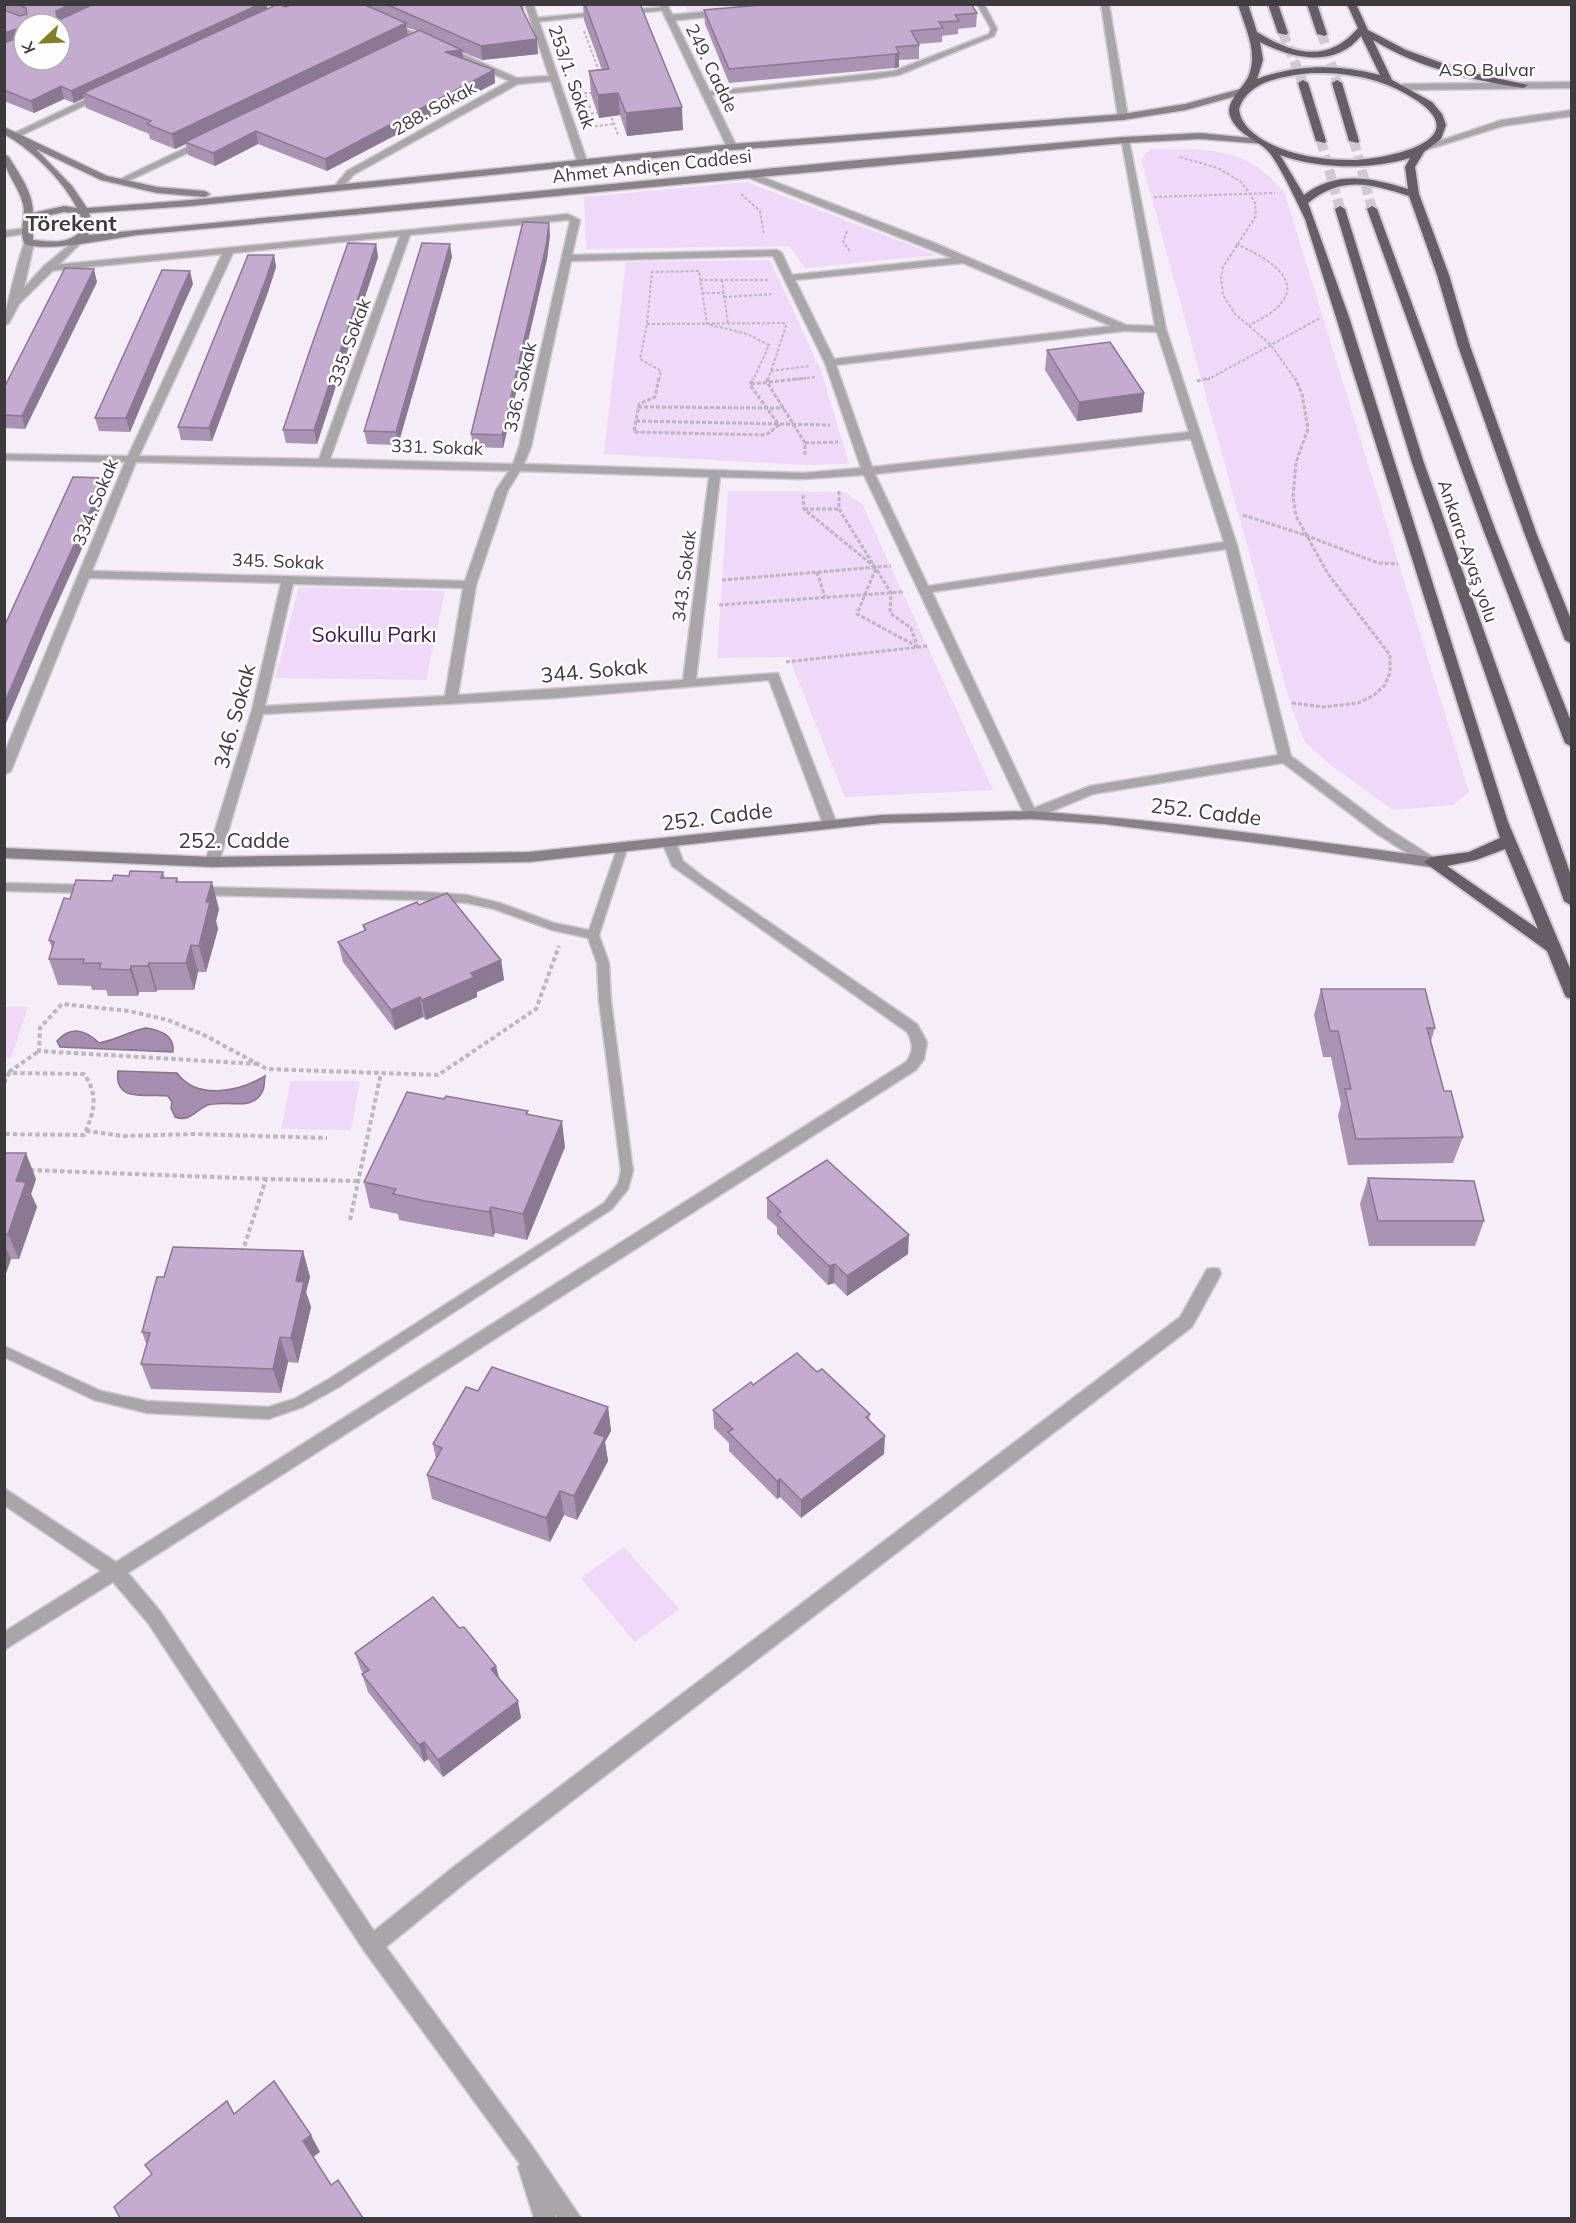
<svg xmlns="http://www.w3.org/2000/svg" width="1576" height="2223" viewBox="0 0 1576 2223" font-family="Mulish,sans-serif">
<rect width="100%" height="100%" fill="#f5edf7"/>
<!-- green -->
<g fill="#efd8f8">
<path d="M787 4 688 12 685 5Z"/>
<path d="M1150 149C1208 150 1246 144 1285 194L1469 792 1453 805 1393 810 1328 763 1305 742 1292 709 1141 159Z"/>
<path d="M747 182 936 255 805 268 789 246 586 249 584 197Z"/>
<path d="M770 260 821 371 849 464 808 465 604 454 626 262Z"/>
<path d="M728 491 844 492 862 504 993 790 845 797 789 657 717 658Z"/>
<path d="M299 587 445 591 426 680 275 678Z"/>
<path d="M5 1007H28L11 1058H5Z"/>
<path d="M291 1081H360L351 1130 281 1129Z"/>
<path d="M624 1547 679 1609 635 1642 581 1578Z"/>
</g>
<!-- water -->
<g fill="#a68caf" stroke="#86738d" stroke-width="1.5">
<path d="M146 1028C160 1030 175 1035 173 1052L60 1047 57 1041C71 1025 86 1030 99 1043 117 1040 129 1031 146 1028Z"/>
<path d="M118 1071 177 1073C197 1101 240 1091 265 1076 264 1080 265 1086 263 1090 254 1113 225 1099 208 1105 195 1110 190 1123 175 1117L171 1108 172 1102 168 1096C150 1093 113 1104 118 1071Z"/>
</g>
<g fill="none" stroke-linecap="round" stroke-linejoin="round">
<!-- trunk-tunnel -->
<g stroke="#d0c9d2" stroke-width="10" stroke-dasharray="10 5" stroke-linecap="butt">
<path d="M1283 33 1303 83"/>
<path d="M1322 34 1337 83"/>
<path d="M1321 141 1340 209"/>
<path d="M1354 141 1372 209"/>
</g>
<!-- service casing -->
<g stroke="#d0c9d2" stroke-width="3">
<g id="service">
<path d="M977 4H984L997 29 994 36 899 75 872 79 706 96 702 94 706 92 894 71 989 34 991 29Z"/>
<path d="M665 7 668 9 667 10 626 14 623 12 626 10Z"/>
<path d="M599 12 602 14 601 15 535 22 532 20 535 18Z"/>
<path d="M622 845 627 849 599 935 609 963 611 1001 633 1171 628 1189 612 1209 339 1387 303 1407 268 1419 147 1413 94 1400 4 1357V1346L101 1391 147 1401 268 1407 294 1399 329 1379 604 1203 618 1184 621 1171 599 1001 597 963 588 938 552 930 494 909 467 903 423 900 198 895 193 891 198 887 423 892 467 895 500 903 554 923 589 930 617 849Z"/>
<path d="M4 883 88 885 93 889 88 893 4 891Z"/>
</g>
</g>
<!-- minor casing -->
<g stroke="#d0c9d2" stroke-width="3">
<g id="minor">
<path d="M525 4H533L587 161 585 163 577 161 551 81 518 84 353 175 341 190H335L333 188 347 171 509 81 387 27V23H393L517 78 549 76Z"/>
<path d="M1101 4H1109L1128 117 1123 120 1118 117Z"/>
<path d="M724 10 727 11V15L669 21 665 18 669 15Z"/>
<path d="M99 93 107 95 18 137 10 135Z"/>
<path d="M206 138 211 141 209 143 122 184 114 182Z"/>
<path d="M1121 138 1129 140 1166 329 1237 545 1291 756 1387 828 1436 859 1438 862 1436 865H1426L1377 834 1283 763 1093 794 1036 818H1026L864 475 803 479 720 477 696 679 778 673 837 824 835 827 830 828 823 824 769 680 556 698 263 714 219 862 212 867 207 865 205 862 252 710 281 583 89 578 11 771 4 775V754L125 462 4 460V454L128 456 222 254 48 271 43 268 44 266 568 214 580 220 572 255 777 250 782 253 792 275 952 258 744 176 742 174 747 171 932 242 1126 325 1155 326ZM567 220 570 221 519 447 513 464 330 459 410 235ZM400 236 319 459 139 456 233 253ZM773 256 825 363 861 468 803 473 524 464 531 447 571 261ZM963 263 1111 326 834 359 795 280ZM1124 331 1157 332 1189 432 872 467 836 365ZM1191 439 1224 542 928 586 875 474ZM136 462 509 471 496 490 465 581 92 571ZM520 471 709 477 683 680 458 695 476 585 508 490ZM1226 549 1278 755 1090 786 1034 808 932 592ZM293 584 463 588 445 696 265 706Z"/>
<path d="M26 228 29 229V233L4 237V231Z"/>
<path d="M669 837 676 842 683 861 702 876 917 1024 927 1042 924 1059 916 1070 128 1573 160 1611 374 1931 456 1865 1180 1317 1207 1269 1213 1268 1219 1269 1221 1274 1192 1327 470 1879 386 1947 532 2146 581 2218H558L555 2214 556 2218H534L518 2167 520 2164 365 1952 148 1623 113 1582 4 1650V1632L101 1571 4 1505V1488L116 1562 906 1062C914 1052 913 1042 907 1032L672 866 662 842Z"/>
</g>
</g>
<!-- tertiary casing -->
<g stroke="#d0c9d2" stroke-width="3">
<g id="tertiary">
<path d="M659 4H667L737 147 735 149 727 147Z"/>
<path d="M1572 82V88L1403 90 1399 87 1403 84Z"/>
<path d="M1572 110V116L1503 126 1426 150 1418 148 1502 120Z"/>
<path d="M80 236 85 239 83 241 19 304 9 323 4 326C4 313 20 254 25 241L34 243 24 288 44 266Z"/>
</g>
</g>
<!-- secondary casing -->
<g stroke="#d0c9d2" stroke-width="3">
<g id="secondary">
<path d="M1244 88 1249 91 1247 93 1186 110 1123 120 732 150 191 206 89 213 93 228 88 235 848 161 1124 137 1200 133 1261 139 1266 142 1264 144 1200 139 1124 143 137 235C115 238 39 254 24 243 19 230 26 217 23 204 19 186 4 173 4 154L9 157C19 174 33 192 33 213L64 206 77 208C62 179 32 150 4 134V127L107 176 157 187 205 191 210 194 205 197 157 193 101 180 36 149 72 186 87 208 191 200 732 144 1123 114 1185 104ZM64 212 80 214 83 228C71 245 52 242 33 240V219Z"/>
<path d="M1031 811C1165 820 1298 839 1431 857L1438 862 1431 867 1275 845 1104 824 1031 819 882 823 529 862 212 867 4 858V848L212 857 529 852 882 815Z"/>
</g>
</g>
<!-- trunk casing -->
<g stroke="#d0c9d2" stroke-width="4">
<g id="trunk">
<path d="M1238 4H1248L1257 32C1293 54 1328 64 1358 28L1347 4H1356L1368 30 1406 50 1464 71 1528 85 1523 88C1471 80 1419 68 1373 40L1392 80 1432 102 1442 114 1446 125 1441 139 1424 152 1415 167 1419 194 1449 275 1470 346 1537 535 1572 622V644L1565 640 1525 535 1458 346 1437 275 1409 196C1371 184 1342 175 1308 203L1349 317 1508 822 1572 973V999L1566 997 1564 993 1547 951 1424 862 1431 857 1469 852 1500 838 1305 219C1298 204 1278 161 1267 150 1254 138 1237 134 1230 116 1225 101 1244 88 1249 75 1258 51 1245 28 1238 4ZM1361 36 1380 75C1339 64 1297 64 1257 79L1263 60 1260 42C1293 59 1335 68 1361 36ZM1311 73C1350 72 1387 79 1419 102 1476 143 1379 160 1351 160 1321 160 1289 155 1263 140 1252 133 1240 123 1239 109 1248 80 1285 76 1311 73ZM1280 155C1320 169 1369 170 1410 158L1405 167 1408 189C1373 178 1336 170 1304 195ZM1505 849 1538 929 1447 866 1476 860Z"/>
<path d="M1268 4H1278L1288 33 1286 35 1278 33Z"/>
<path d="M1307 4H1317L1327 34 1325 36 1317 34Z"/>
<path d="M1303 80 1308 83 1326 141 1325 143 1316 141 1298 83Z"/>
<path d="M1337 80 1342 83 1359 141 1358 143 1349 141 1332 83Z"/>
<path d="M1340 206 1345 209 1424 463 1572 878V906L1564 901 1412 463 1335 209Z"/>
<path d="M1372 206 1377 209 1495 529 1572 724V747L1565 743 1483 529 1367 209Z"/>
</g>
</g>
<!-- path-far2 -->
<g stroke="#bcb6be" stroke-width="2" stroke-dasharray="3 2" stroke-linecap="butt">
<path d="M584 31 600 74"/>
<path d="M584 108 590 107 585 93H593"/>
<path d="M610 113 618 135"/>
<path d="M586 114 597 113"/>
<path d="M590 127 613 124"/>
<path d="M1180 157 1218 168 1241 182 1249 192 1255 203 1256 216 1223 267 1221 277 1223 295 1235 314 1270 344 1296 380"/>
<path d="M741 194 760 211 764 235"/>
<path d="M1154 197 1275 193"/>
<path d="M847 231 843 242 851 253"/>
<path d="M1236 244C1287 266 1314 295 1249 325"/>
<path d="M700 280H769"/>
<path d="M722 280 728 324"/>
<path d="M702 293H724"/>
<path d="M724 297 774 294"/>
<path d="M647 324 787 323"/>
<path d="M771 371 809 366"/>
<path d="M659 380 661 371 640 359 647 324 652 272 699 271 707 324 747 334 769 345 753 380"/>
<path d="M768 380 787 323"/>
<path d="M792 380 815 377"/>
<path d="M1207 380 1320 318"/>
</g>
<!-- path-far1 -->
<g stroke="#bcb6be" stroke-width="3" stroke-dasharray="4 2" stroke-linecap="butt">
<path d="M659 378 655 397 639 404 634 432 766 435 779 425 750 385 753 378"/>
<path d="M768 378 767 382 805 443V457"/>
<path d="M1197 381 1210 378"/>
<path d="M751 384 806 378"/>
<path d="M638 407 784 408"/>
<path d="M636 421 830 425"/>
<path d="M805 443 838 442"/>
<path d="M839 491V509L891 593 890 613 911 628 917 646"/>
<path d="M803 495 804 509 876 568 857 614 918 647"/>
<path d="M804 509H839"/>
<path d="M1243 515 1305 535 1378 563 1398 564"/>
<path d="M817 572 825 597"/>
<path d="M722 580 891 566"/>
<path d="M719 605 903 592"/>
<path d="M786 662 928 646"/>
<path d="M1292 703 1324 707 1358 703 1373 696 1384 686 1390 673V655L1328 574 1296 516 1293 497 1296 462 1308 429 1302 394 1295 378"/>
</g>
<!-- path -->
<g stroke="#bcb6be" stroke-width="4" stroke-dasharray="4.5 3" stroke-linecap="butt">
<path d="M258 1064 39 1051 40 1028 62 1004 129 1011 168 1020 206 1036 267 1069 438 1075 536 1009 559 946"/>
<path d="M9 1072 39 1051"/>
<path d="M4 1083 9 1073 84 1074C99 1095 94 1113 84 1135L4 1134"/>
<path d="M86 1131 124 1136 194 1134 327 1138"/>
<path d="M30 1170 266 1179"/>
<path d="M350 1220 381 1073"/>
<path d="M242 1253 266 1179 358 1181"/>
</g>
<!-- service -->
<use href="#service" fill="#a9a6aa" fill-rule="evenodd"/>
<!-- minor -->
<use href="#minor" fill="#a9a6aa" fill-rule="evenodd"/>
<!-- tertiary -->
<use href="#tertiary" fill="#a9a6aa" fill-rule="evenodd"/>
<!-- secondary -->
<use href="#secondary" fill="#878288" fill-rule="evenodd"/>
<!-- trunk -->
<use href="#trunk" fill="#645e66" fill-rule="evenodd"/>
</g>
<!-- wall -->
<g fill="#aa93b3" fill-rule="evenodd">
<path d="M4 4H267V9L286 7 292 4H523L524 13 538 54 482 60 462 52 463 59 494 70 495 83 327 171 258 144 215 166 188 155 186 144 175 149 150 139 149 134 86 108 84 98 74 103 64 99 34 113 4 101ZM406 27 417 31 407 36Z"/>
<path d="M583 4H640L683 130 627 136 620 115 599 118 591 94 589 71 602 70 584 20Z"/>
<path d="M704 10 977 13 976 27 958 29V34L942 36V42L919 44V59L899 60V67L895 68 729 83 705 24Z"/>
<path d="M550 235 547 259 503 448 473 447 471 434Z"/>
<path d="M376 244 378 257 317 444 286 443 283 430Z"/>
<path d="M274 255 276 267 268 292 212 441 181 440 178 427Z"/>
<path d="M452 257 398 445 367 444 364 431Z"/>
<path d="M97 282 25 429 4 428V388Z"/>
<path d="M193 284 182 308 130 432 99 431 95 418Z"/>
<path d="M1047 350 1144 393 1142 412 1077 421 1045 370Z"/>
<path d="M163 872 165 878H177L178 882 219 909 216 921 218 929 206 972H198L194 990H157L156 992H139L138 996H108L106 990H92L91 986 58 985 49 959 52 948 49 940 70 899 112 881 129 876Z"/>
<path d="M419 905 501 960 504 980 477 992V997L426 1020 423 1017 395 1030 343 962 338 942 364 931 363 925Z"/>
<path d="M1321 989 1435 1028 1431 1041 1444 1091 1463 1137 1453 1163 1348 1165 1338 1116 1341 1104 1331 1057H1323L1314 1015Z"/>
<path d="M528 1115 565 1147 527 1240 495 1233 493 1237 430 1226 399 1220 398 1214 370 1208 364 1182Z"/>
<path d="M4 1153 36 1179 31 1194 37 1207 19 1259H11L4 1279Z"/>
<path d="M1368 1178 1484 1221 1475 1246H1369L1360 1204Z"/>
<path d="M767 1198 908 1254 847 1296 834 1283 828 1285 777 1234V1227L767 1218Z"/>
<path d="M303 1251 310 1277 306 1292 311 1307 298 1363 288 1362 281 1393 151 1389 141 1364 147 1346 142 1332 164 1277Z"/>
<path d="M817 1372 870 1414 869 1420 884 1454 801 1518 780 1497 777 1499 729 1451V1443L714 1428 713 1410 753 1385Z"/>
<path d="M478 1391 608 1407 611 1431 605 1442 608 1461 577 1520 564 1515 550 1542 432 1499 427 1475 436 1459 433 1444Z"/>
<path d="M459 1628 496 1666 499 1678 521 1718 443 1777 428 1759 424 1762 368 1692 362 1674H364L361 1670 355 1653Z"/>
</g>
<!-- shaded-wall -->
<g fill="#8b7892">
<path d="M71 4H100L57 24 56 11Z"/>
<path d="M260 4H267L268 14 83 93 84 98 74 103 71 91Z"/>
<path d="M406 23 408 37 185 142 186 144 175 149 172 134Z"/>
<path d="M23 27 24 39 4 46V33Z"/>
<path d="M537 39 538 54 482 60 481 46Z"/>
<path d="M462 50 464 63 445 52Z"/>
<path d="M899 53V67L895 68V54Z"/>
<path d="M494 70 495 83 327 171 325 159Z"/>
<path d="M61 86 64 99 34 113 31 101Z"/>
<path d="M618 93 620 115 599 118 598 95Z"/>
<path d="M682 107 683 130 627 136 626 113Z"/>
<path d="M256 131 258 144 215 166 213 153Z"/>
<path d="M549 223 550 235 547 259 503 448 502 435Z"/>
<path d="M376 244 378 257 317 444 314 430Z"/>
<path d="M450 244 452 257 398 445 396 432Z"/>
<path d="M274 255 276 267 268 292 212 441 209 428Z"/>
<path d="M94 269 97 282 25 429 22 416Z"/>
<path d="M190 271 193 284 182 308 130 432 126 418 179 295Z"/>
<path d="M1144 393 1142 412 1077 421 1079 402Z"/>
<path d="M105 478 108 491 49 622 4 728V704L45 608Z"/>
<path d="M212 882 219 909 216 921 218 929 206 972 199 946 206 902Z"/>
<path d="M191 945 198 972 194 990 186 963Z"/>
<path d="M501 960 504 980 477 992V997L426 1020 422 1000 471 973Z"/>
<path d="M149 963 157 990 156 992 148 966Z"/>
<path d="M131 966 139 992 138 996 130 970Z"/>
<path d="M420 997 423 1017 395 1030 391 1010Z"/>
<path d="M562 1121 565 1147 527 1240 523 1214Z"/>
<path d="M26 1153 36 1179 31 1194 37 1207 19 1259 8 1234 16 1181Z"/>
<path d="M491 1207 495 1233 493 1237 489 1212Z"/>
<path d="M909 1235 908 1254 847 1296V1276Z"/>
<path d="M4 1244 11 1259 4 1279Z"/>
<path d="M303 1251 310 1277 306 1292 311 1307 298 1363 291 1338 296 1281Z"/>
<path d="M835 1264 834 1283 828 1285 829 1266Z"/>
<path d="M280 1337 288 1362 281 1393 273 1369Z"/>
<path d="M608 1407 611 1431 605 1442 608 1461 577 1520 574 1496 594 1433Z"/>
<path d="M885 1436 884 1454 801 1518V1500Z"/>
<path d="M780 1479V1497L777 1499V1481Z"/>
<path d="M560 1491 564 1515 550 1542 546 1518Z"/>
<path d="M496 1666 500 1683 491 1669Z"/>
<path d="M518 1701 521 1718 443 1777 438 1760Z"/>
<path d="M424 1742 428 1759 424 1762 419 1745Z"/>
<path d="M311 2135 320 2152 312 2158 303 2141Z"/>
</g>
<!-- building -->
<g fill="#c6abd0" stroke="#8b7892" stroke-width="1.5" fill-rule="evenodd">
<path d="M16 4H71L56 11 57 21 94 4H260L71 91 61 86 31 101 4 90V43L22 36 23 27 4 33V10L20 16 27 14 26 8ZM24 24H60V60H24Z"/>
<path d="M278 4 286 7 292 4H363L406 23 172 134 147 124 151 121 83 93Z"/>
<path d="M386 4H523L520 5 537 39 481 46Z"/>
<path d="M585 4H640L682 107 626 113 618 93 598 95 589 71 609 69Z"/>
<path d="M773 4H971L977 13 955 15 959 21 939 22 943 28 911 31 919 45 896 47 899 53 895 54 729 69 704 10Z"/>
<path d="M419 30 462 50 445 52 494 70 325 159 256 131 213 153 185 142Z"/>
<path d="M523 222 549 223 546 246 502 435 471 434Z"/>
<path d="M348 243 376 244 314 430H283L310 350Z"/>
<path d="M422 243 450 244 396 432 364 431Z"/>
<path d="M248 255H274L266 279 209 428 178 427Z"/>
<path d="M65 268 94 269 22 416 4 415V388Z"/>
<path d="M162 270 190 271 179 295 126 418H95Z"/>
<path d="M1110 342 1144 393 1079 402 1047 350Z"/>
<path d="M73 477 105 478 45 608 4 704V627Z"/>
<path d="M130 871 163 872 161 878H177L176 882H212L206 902H210L199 946 191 945 186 963H149L148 966H131L130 970 99 969 101 963H83L84 959H49L54 942 49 940 64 898 70 899 76 880 112 881 114 875 129 876Z"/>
<path d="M447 893 501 960 471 973 474 977 422 1000 420 997 391 1010 338 942 366 930 363 925 417 902 419 905Z"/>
<path d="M1321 989H1425L1435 1028H1427L1444 1091H1451L1463 1137 1356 1139 1345 1089H1351L1338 1031H1330Z"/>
<path d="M407 1092 444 1099 446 1096 528 1111 526 1114 562 1121 523 1214 491 1207 489 1212 425 1201 393 1194 396 1189 364 1182Z"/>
<path d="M4 1153H26L16 1181 26 1182 8 1234H4Z"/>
<path d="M827 1160 909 1235 847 1276 835 1264 829 1266 804 1242 777 1214 781 1212 767 1198Z"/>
<path d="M1368 1178 1474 1181 1484 1221H1378Z"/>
<path d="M173 1247 303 1251 296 1281 304 1282 291 1338 280 1337 273 1369 141 1364 150 1333 142 1332 157 1277H164Z"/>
<path d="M797 1353 817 1372 822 1369 870 1414 866 1417 885 1436 801 1500 780 1479 777 1481 728 1432 733 1429 713 1410 751 1382 753 1385Z"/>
<path d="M492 1367 608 1407 594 1433 605 1437 574 1496 560 1491 546 1518 427 1475 442 1448 433 1444 466 1387 478 1391Z"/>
<path d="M433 1597 459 1628 464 1627 496 1666 491 1669 518 1701 438 1760 424 1742 419 1745 362 1674 369 1670 355 1653Z"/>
<path d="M274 2081 311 2135 303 2141 331 2185 338 2180 363 2218H120L114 2207 152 2174 145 2165 227 2101 234 2114Z"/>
</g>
<g text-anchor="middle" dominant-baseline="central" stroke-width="5" stroke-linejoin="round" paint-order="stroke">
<!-- far-street labels -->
<g font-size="18" fill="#3d3a3e" stroke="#fefdff">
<text transform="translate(712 68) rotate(64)">249. Cadde</text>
<text x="1487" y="69">ASO Bulvar</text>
<text transform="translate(572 77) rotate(71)">253/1. Sokak</text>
<text transform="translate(434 108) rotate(-29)">288. Sokak</text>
<text transform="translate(652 166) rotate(-6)">Ahmet Andiçen Caddesi</text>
<text transform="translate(349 342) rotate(-70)">335. Sokak</text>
<text transform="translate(520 387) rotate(-77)">336. Sokak</text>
<text transform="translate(437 447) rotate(2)">331. Sokak</text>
<text transform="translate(95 502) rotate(-68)">334. Sokak</text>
<text transform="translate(1468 551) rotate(71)">Ankara-Ayaş yolu</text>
<text transform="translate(278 561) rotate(2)">345. Sokak</text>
<text transform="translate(684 576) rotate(-83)">343. Sokak</text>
</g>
<!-- park labels -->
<g font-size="21" fill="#3b1846" stroke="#fefdff">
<text x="374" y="634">Sokullu Parkı</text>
</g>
<!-- street labels -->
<g font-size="21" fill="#3d3a3e" stroke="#fefdff">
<text transform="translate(594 670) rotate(-5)">344. Sokak</text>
<text transform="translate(234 716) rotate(-75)">346. Sokak</text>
<text transform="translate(1206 811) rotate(7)">252. Cadde</text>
<text transform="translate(717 816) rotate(-7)">252. Cadde</text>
<text x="234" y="840">252. Cadde</text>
</g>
<!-- far-district labels -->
<g font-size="22" font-weight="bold" fill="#3d3a3e" stroke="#fefdff">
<text x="71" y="223">Törekent</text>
</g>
</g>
<!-- border -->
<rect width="1576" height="2223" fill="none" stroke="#3d3a3e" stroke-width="12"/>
<!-- north arrow -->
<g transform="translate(42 42) rotate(247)"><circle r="28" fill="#fefdff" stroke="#b1afb2" stroke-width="1.5"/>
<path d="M0-4.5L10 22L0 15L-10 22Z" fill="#827f27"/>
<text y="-9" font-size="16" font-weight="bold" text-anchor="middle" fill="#3d3a3e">K</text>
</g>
</svg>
